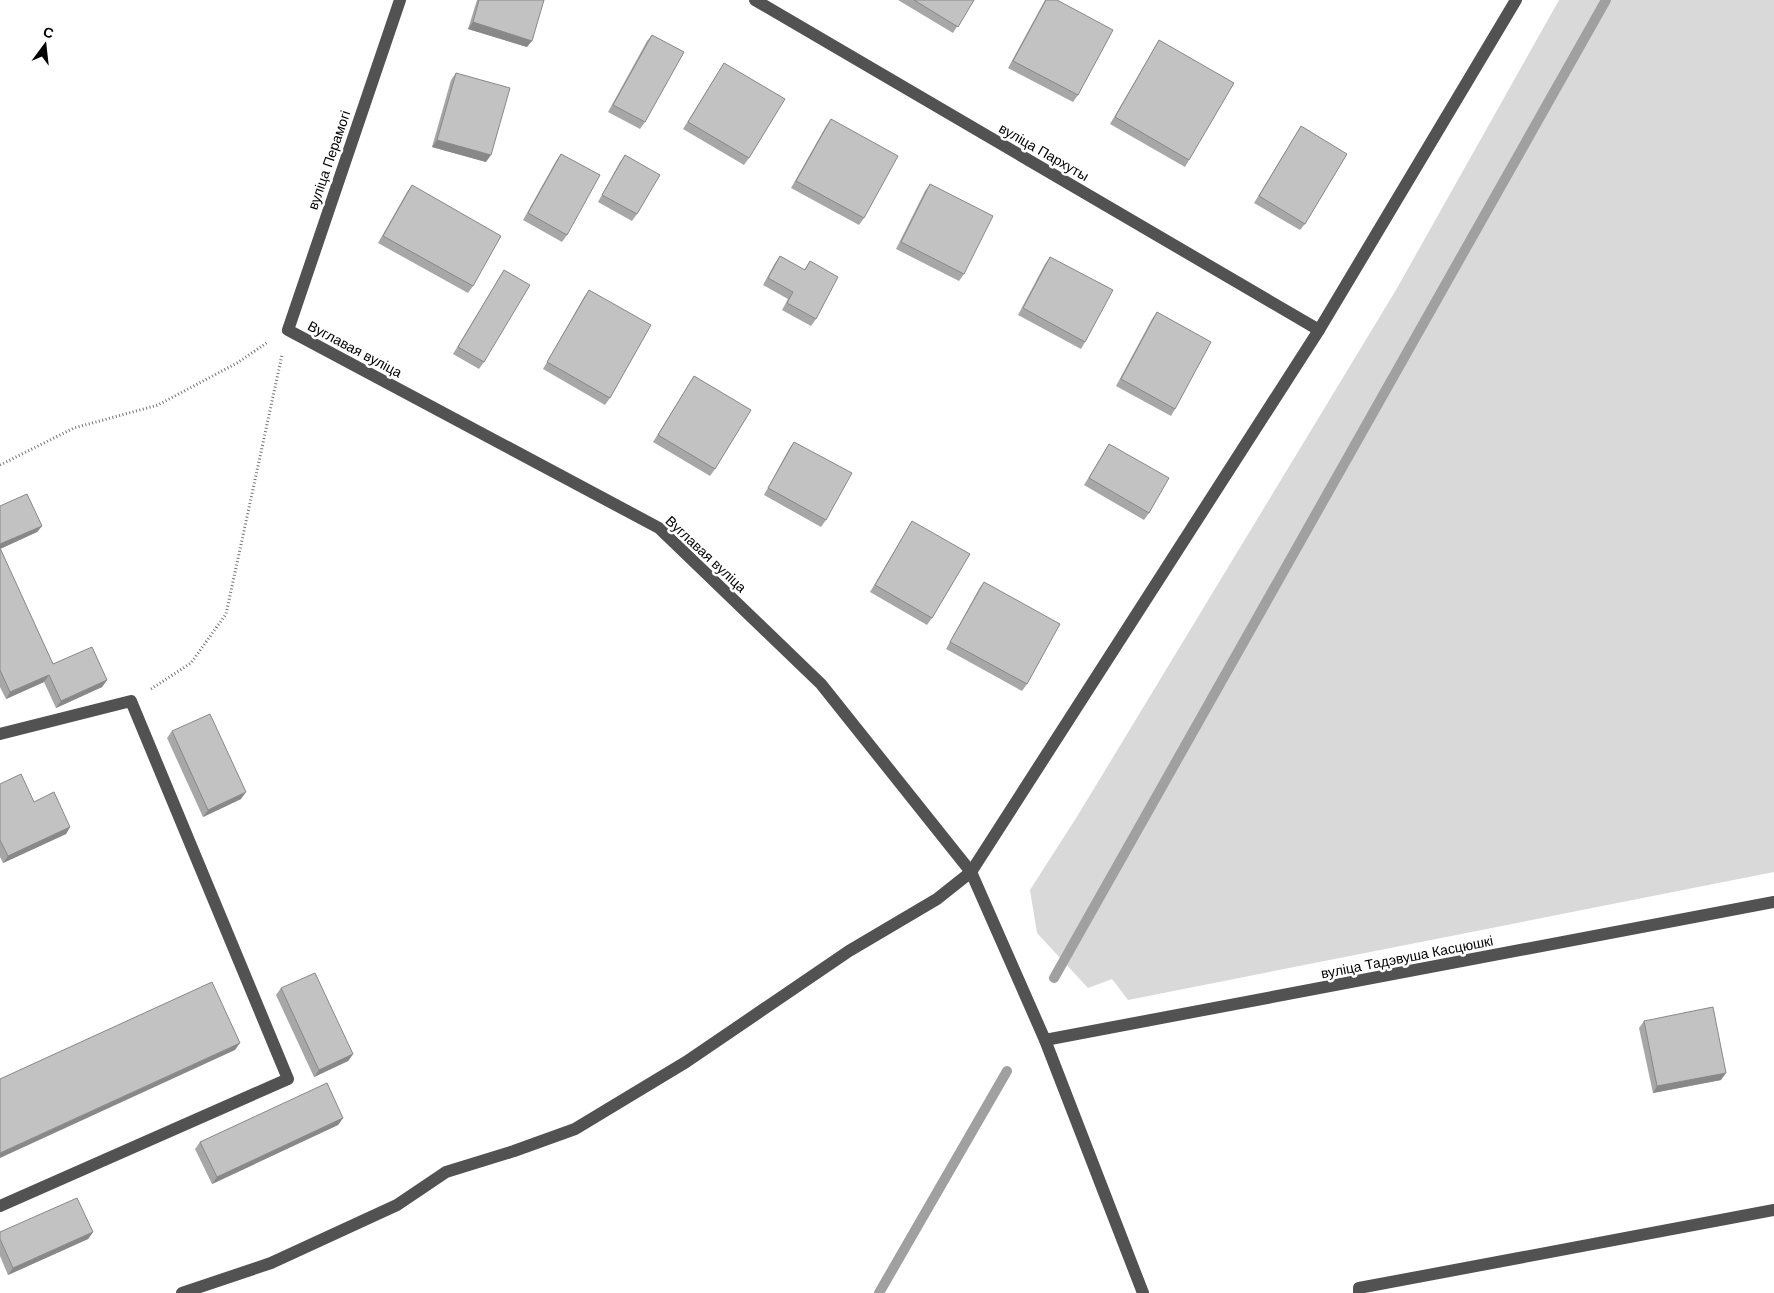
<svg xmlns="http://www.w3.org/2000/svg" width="1774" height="1293" viewBox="0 0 1774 1293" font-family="Helvetica,sans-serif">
<rect width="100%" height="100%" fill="#fff"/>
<!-- green -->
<path fill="#d9d9d9" d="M1559 0H1774V872L1128 1000 1112 979 1088 988 1037 933 1030 890 1078 815 1396 290Z"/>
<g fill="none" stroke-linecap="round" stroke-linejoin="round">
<!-- stream -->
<g stroke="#a0a0a0" stroke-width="10">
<path d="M1054 978 1606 0"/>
<path d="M879 1293 1007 1071"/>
</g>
<!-- path -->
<g stroke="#747474" stroke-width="3" stroke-dasharray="1 2.5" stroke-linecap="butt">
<path d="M0 465 74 428 158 405 237 363 268 342"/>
<path d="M151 689 191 663 226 614 282 355"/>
</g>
<!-- minor -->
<g stroke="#525252" stroke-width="12">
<path d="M400 0 288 330 659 528 821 684 971 872 1045 1040 1143 1293"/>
<path d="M755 0 1319 330"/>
<path d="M0 734 131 701 288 1079 0 1206"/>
<path d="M1045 1040 1774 902"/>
<path d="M182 1293 271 1263 397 1205 446 1172 514 1151 575 1129 686 1062 849 951 937 899 971 872 1319 330 1516 0"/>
<path d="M1359 1293V1288L1774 1210"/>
</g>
</g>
<!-- wall -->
<g fill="#a7a7a7">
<path d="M477 0H544L527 47 468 29Z"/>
<path d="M898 0H974L953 33Z"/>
<path d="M1045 0H1057L1078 95 1073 102 1008 68Z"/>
<path d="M652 35 645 122 640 129 608 112 647 41Z"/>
<path d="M1159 40 1189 160 1185 167 1110 124 1155 47Z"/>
<path d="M724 63 749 158 744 165 683 129Z"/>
<path d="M456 73 486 162 432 147 451 80Z"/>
<path d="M831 119 864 218 859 225 791 188 826 126Z"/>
<path d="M1301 126 1305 224 1300 230 1254 203Z"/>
<path d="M561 154 567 235 562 242 523 220 556 161Z"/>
<path d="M625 155 637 214 632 221 598 202 620 162Z"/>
<path d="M930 184 964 274 959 281 896 249 925 191Z"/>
<path d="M412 185 473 286 468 293 378 243 407 192Z"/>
<path d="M780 256 804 270 810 261 816 319 811 326 782 310 788 299 763 285 775 263Z"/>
<path d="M1050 257 1085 342 1081 349 1018 315 1045 264Z"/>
<path d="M504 270 484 362 479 369 453 354Z"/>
<path d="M589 290 610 398 605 405 543 369 584 297Z"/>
<path d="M1157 312 1175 409 1171 416 1116 386 1152 319Z"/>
<path d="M694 376 715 469 710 476 653 442Z"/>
<path d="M794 442 826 520 821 527 764 495 789 449Z"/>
<path d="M1109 444 1149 513 1144 520 1084 485Z"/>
<path d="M0 506 42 526 37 532 0 549 53 664 107 680 102 687 56 708 44 682 6 699 0 687Z"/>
<path d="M912 521 932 618 927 625 870 592Z"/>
<path d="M984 582 1027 684 1022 691 946 649 979 589Z"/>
<path d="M172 731 241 799 203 817 167 738Z"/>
<path d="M0 784 34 802 70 827 66 834 3 863 0 857Z"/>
<path d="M281 988 353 1054 348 1061 314 1077 276 995Z"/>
<path d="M1644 1021 1721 1080 1653 1093 1639 1028Z"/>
<path d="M343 1118 338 1125 212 1184 195 1149 200 1142Z"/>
<path d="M0 1232H93L88 1239 8 1275 0 1256Z"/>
</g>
<!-- shaded-wall -->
<g fill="#888">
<path d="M473 22 532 41 527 47 468 29Z"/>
<path d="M437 140 491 155 486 162 432 147Z"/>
<path d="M42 526 37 532 0 549V544Z"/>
<path d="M49 675 44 682 6 699 10 692Z"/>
<path d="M107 680 102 687 56 708 61 701Z"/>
<path d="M246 792 241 799 203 817 208 810Z"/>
<path d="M70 827 66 834 3 863 8 856Z"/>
<path d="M240 1043 235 1050 0 1158V1153Z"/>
<path d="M353 1054 348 1061 314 1077 319 1070Z"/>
<path d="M1726 1073 1721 1080 1653 1093 1657 1086Z"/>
<path d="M343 1118 338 1125 212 1184 217 1177Z"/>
<path d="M93 1232 88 1239 8 1275 13 1268Z"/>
</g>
<!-- building -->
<g fill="#c2c2c2" stroke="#888">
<path d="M479 0H544L532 41 473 22Z"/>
<path d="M914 0H974L958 27Z"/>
<path d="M1046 0H1057L1113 30 1078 95 1013 61Z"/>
<path d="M652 35 684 52 645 122 613 105Z"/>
<path d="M1159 40 1234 83 1189 160 1115 117Z"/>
<path d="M724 63 785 99 749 158 688 122Z"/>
<path d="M456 73 510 88 491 155 437 140Z"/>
<path d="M831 119 898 156 864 218 796 181Z"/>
<path d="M1301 126 1347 154 1305 224 1259 196Z"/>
<path d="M561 154 600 175 567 235 528 213Z"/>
<path d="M625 155 660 175 637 214 602 195Z"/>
<path d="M930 184 993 216 964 274 901 242Z"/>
<path d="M412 185 501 236 473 286 383 236Z"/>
<path d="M780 256 805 270 810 261 838 277 816 319 787 303 793 292 768 278Z"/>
<path d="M1050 257 1113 290 1085 342 1023 308Z"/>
<path d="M504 270 530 285 484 362 458 347Z"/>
<path d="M589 290 651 325 610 398 547 362Z"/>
<path d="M1157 312 1211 342 1175 409 1121 379Z"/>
<path d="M694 376 751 410 715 469 658 435Z"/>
<path d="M794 442 852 473 826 520 768 488Z"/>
<path d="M1109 444 1169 478 1149 513 1089 478Z"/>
<path d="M27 494 42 526 0 544V506Z"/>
<path d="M912 521 970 554 932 618 875 585Z"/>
<path d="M0 548 53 664 92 647 107 680 61 701 49 675 10 692 0 670Z"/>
<path d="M984 582 1060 624 1027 684 950 642Z"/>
<path d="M210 714 246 792 208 810 172 731Z"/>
<path d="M21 774 34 802 54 792 70 827 8 856 0 840V784Z"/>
<path d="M315 973 353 1054 319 1070 281 988Z"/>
<path d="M212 982 240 1043 0 1153V1079Z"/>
<path d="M1713 1007 1726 1073 1657 1086 1644 1021Z"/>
<path d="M327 1083 343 1118 217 1177 200 1142Z"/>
<path d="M77 1198 93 1232 13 1268 0 1239V1232Z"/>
</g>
<g text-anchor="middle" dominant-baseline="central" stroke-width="5" stroke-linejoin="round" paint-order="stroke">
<!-- street labels -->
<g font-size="14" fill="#000" stroke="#fff">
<text transform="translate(1044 152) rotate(30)">вуліца Пархуты</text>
<text transform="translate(329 160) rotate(-71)">вуліца Перамогі</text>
<text transform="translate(355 349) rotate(28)">Вуглавая вуліца</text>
<text transform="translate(706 554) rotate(43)">Вуглавая вуліца</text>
<text transform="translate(1407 957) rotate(-11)">вуліца Тадэвуша Касцюшкі</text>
</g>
</g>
<!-- north arrow -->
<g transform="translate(45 45) rotate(15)" stroke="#ffffff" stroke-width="4" paint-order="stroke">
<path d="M0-4L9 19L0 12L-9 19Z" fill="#000000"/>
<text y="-8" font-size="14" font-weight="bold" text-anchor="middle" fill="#000000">С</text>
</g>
</svg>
